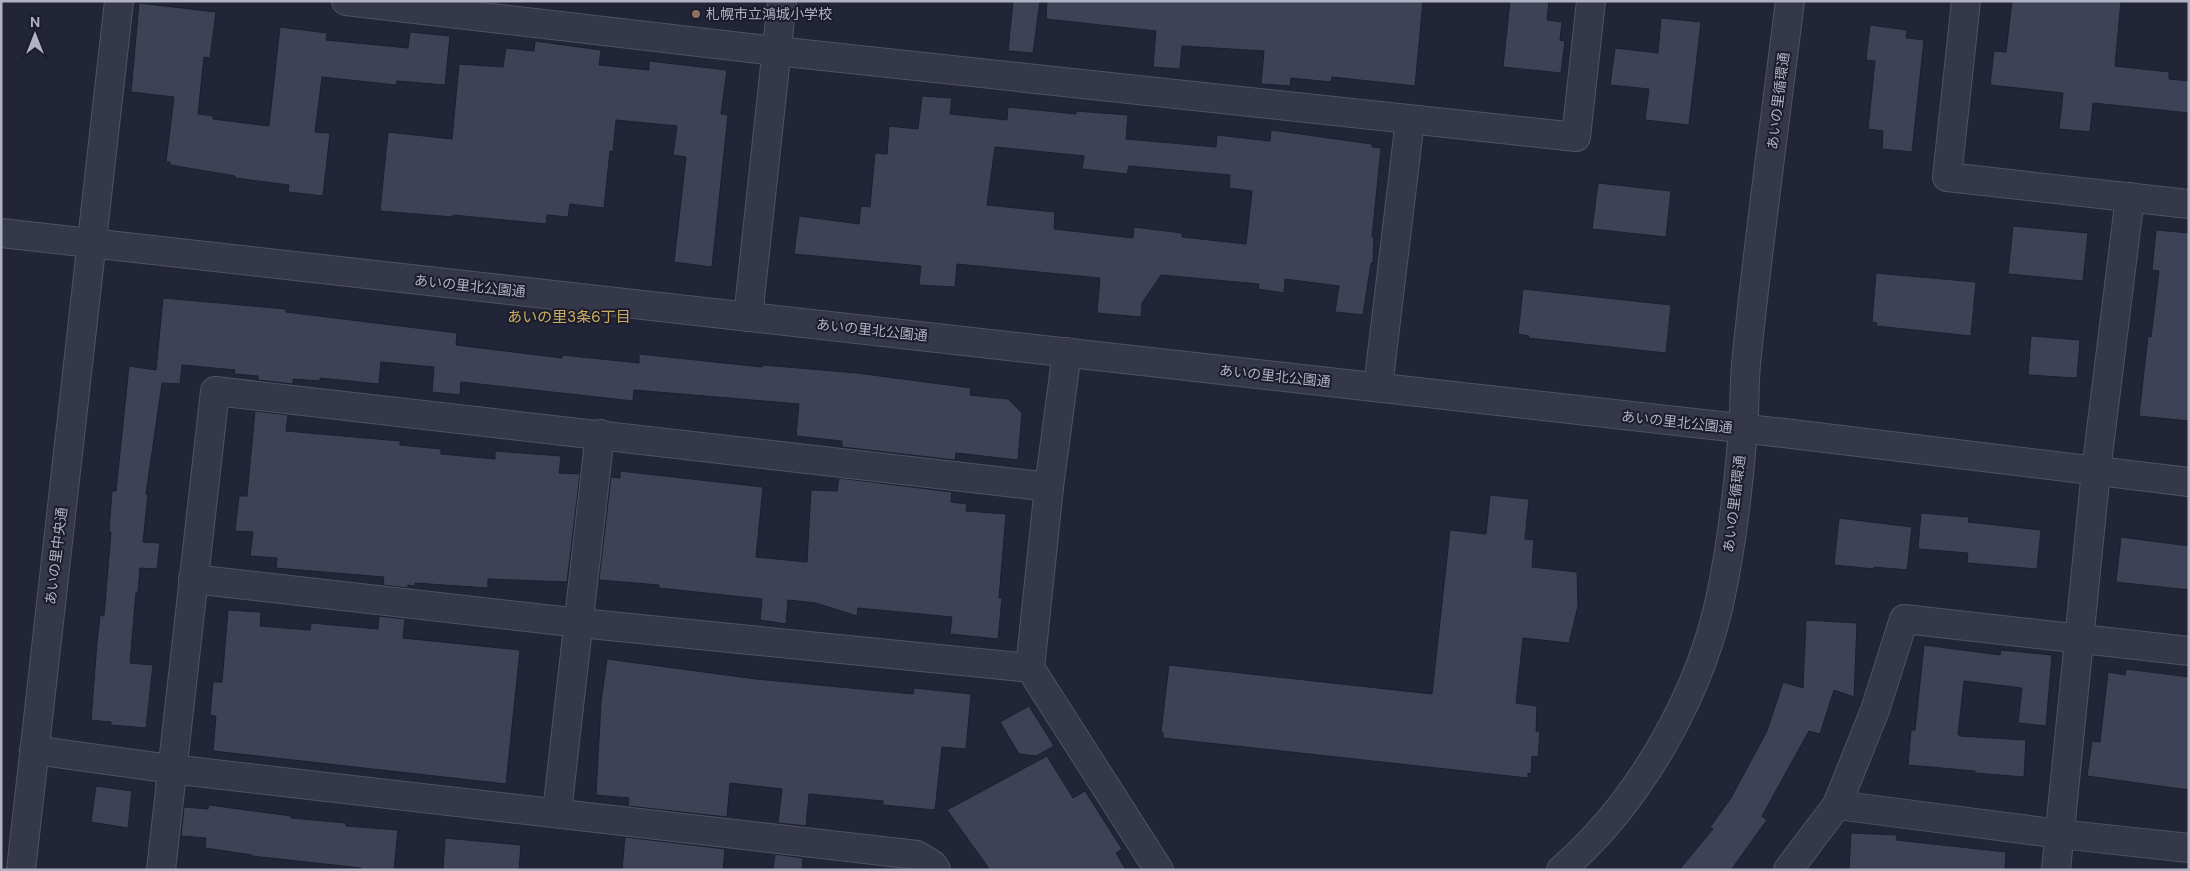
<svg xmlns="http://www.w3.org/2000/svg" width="2190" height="871" viewBox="0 0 2190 871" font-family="'DM Sans','Noto Sans JP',sans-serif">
<rect width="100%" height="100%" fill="#222537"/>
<!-- building -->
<g fill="#3e4257" stroke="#1d1f2f" fill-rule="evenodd">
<path d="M1013 1H1040L1033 53 1008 51Z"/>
<path d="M1047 1H1423L1415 86 1332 77 1331 82 1291 78 1290 86 1261 84 1264 51 1182 46 1180 69 1153 67 1156 31 1046 19Z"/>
<path d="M1510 1H1549L1547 20 1562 22 1560 40 1565 41 1561 73 1503 67Z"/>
<path d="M2012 1H2121L2115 66 2169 72V79L2189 81V113L2093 103 2090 132 2059 129 2063 93 1990 85 1994 51 2006 52Z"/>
<path d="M139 3 216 12 210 58 204 57 198 114 213 116V119L269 126 280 27 327 33 326 40 408 48 410 32 450 36 445 85 397 81 396 85 322 77 315 132 330 133 323 196 288 192 289 185 235 178V176L170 165V162H166L174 97 131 92Z"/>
<path d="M1661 18 1701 22 1689 125 1645 120 1649 89 1610 85 1615 48 1658 53Z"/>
<path d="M1870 25 1907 30 1906 38 1924 40 1912 152 1882 149 1883 131 1868 129 1875 61 1866 60Z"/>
<path d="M535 41 601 50 599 65 649 70V61L727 70 721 114 728 115 712 267 674 262 686 157 673 155 677 126 616 120 613 152 610 151 604 208 570 204 568 217 547 215 546 224 453 215V217L380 211 388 132 452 139 459 64 503 67 506 48 534 51Z"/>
<path d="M922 96 952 98 950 114 1007 120 1008 107 1076 114V111L1128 115 1126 139 1216 147 1217 135 1270 141 1271 130 1372 144V147L1381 148 1372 237H1374L1373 263H1371L1363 315 1335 312 1339 286 1285 279 1284 293 1258 289 1259 284 1161 275 1142 303 1141 317 1097 313 1100 278 957 264 955 287 919 285 921 266 794 254 799 216 859 224 861 206 870 207 875 153 887 154 889 126 918 129ZM995 147 1084 156 1082 169 1127 174 1129 166 1230 175 1229 188 1252 191 1246 244 1182 237V233L1134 227 1133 238 1054 229 1055 212 987 205Z"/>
<path d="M1598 183 1671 191 1666 237 1592 229Z"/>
<path d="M2013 226 2088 233 2083 281 2008 274Z"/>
<path d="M2156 230 2189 233V421L2139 416 2148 336 2151 337 2159 271 2152 270Z"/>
<path d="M1876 273 1976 282 1971 336 1876 326 1877 323 1872 322Z"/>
<path d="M1523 289 1671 305 1666 353 1528 338 1529 336 1518 334Z"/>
<path d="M163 298 286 309V312L457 333 456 345 562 358V355L639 363V354L762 367 763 365 857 373 971 388 970 395 1008 399 1022 413 1018 460 956 453 955 460 842 447V441L796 436 799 404 634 390 633 401 461 382 460 395 432 392 434 367 381 362 379 384 320 378V381L293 379V384L258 380V376L234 374 235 370 182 365 180 384 162 383 146 494H148L143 542 160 543 157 569 140 568 138 593 136 592 130 663 153 665 146 728 111 725V722L91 720 97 643 100 615 104 616 111 532H109L112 491H116L129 366 156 370Z"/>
<path d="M2031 336 2080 340 2077 378 2028 375Z"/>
<path d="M255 411 288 415 286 431 400 441V445L441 449V454L495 459V451L561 456 559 473 580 474 567 582 488 579V588L415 583V586L408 585V588L383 585 384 577 276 568 277 558 250 556 253 532 235 531 239 496H247Z"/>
<path d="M620 471 763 487 756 557 807 562 811 490 837 491 839 478 952 492 951 502 967 504 966 511 1006 514 999 598H1002L998 639 950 634 952 617 858 608 857 616 816 603 788 600 786 624 760 620 762 599 659 588V585L599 580 611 477 620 478Z"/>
<path d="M1490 495 1529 499 1525 539 1534 540 1532 567 1577 572 1578 606 1569 643 1523 638 1516 703 1537 706 1536 731 1540 732 1538 757 1532 756 1531 774 1528 773V778L1163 738V733L1161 732 1169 665 1432 694 1450 530 1486 534Z"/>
<path d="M1921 513 1969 517 1968 522 2041 530 2037 569 1967 563 1968 553 1918 549Z"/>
<path d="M1839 518 1912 527 1907 570 1874 567V569L1834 565Z"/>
<path d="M2121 537 2189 546V590L2116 582Z"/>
<path d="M228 610 261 612 260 626 310 630 311 623 378 629 379 616 405 619 403 638 520 650 506 784 213 751 216 716 210 715 213 682H222Z"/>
<path d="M1806 620 1857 623 1854 697 1834 690 1820 734 1809 731 1762 816 1767 820 1731 870H1679L1713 829 1710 827 1731 798 1767 731 1783 682 1803 688Z"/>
<path d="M1924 645 2000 655 2001 650 2052 655 2046 726 2018 723 2022 688 1964 681 1958 734 1960 736 2026 740 2024 777 1975 773V771L1908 765 1911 730H1915Z"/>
<path d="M607 659 756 679 913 694 914 688 971 694 966 749 942 747 935 810 883 805V801L809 794 806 826 778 823 782 789 730 783 727 817 628 806 629 798 596 795 601 702Z"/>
<path d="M2126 669 2189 677V790L2087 776 2092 741 2100 742 2108 672 2125 675Z"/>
<path d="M1029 706 1054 746 1036 756 1019 754 1000 722Z"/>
<path d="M1047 756 1073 798 1085 791 1122 849 1116 853 1126 870H990L947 810Z"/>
<path d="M96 786 132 791 128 828 91 822Z"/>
<path d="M209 805 291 816V818L346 823V826L398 830 394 870H361V868L252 856V855L205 848 206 838 181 836 184 807 208 809Z"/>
<path d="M1851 833 1897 835 1896 840 2006 852 2005 870H1849Z"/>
<path d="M625 837 725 849 723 870H622Z"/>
<path d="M445 838 521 845 519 870H443Z"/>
<path d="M775 854 803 858 802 870H773Z"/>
</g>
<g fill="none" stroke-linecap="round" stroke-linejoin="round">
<!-- minor casing -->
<g stroke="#505263" stroke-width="30">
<g id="minor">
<path d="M346 1 776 51 1576 137 1591 1"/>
<path d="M1966 1 1947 177 2189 204"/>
<path d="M1 233 1784 433 2189 482"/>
<path d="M748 317 782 1"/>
<path d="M1378 387 1410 120"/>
<path d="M193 579 580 623 1030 668 1159 870"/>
<path d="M1030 668 1049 487 1067 352"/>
<path d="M34 750 171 769 917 855 933 865 936 870"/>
<path d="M1837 805 2060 834 2189 848"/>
<path d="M557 812 600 434"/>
<path d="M21 870 119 1"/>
<path d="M161 870 215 391 1049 487"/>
<path d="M1561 870C1641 801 1704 689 1723 585 1733 534 1739 481 1743 429 1745 408 1744 386 1746 364 1758 243 1775 122 1790 1"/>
<path d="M1788 870 1837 805 1875 710 1904 619 2189 651"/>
<path d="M2056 870 2096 471 2130 197"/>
</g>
</g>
<!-- minor -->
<use href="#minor" stroke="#353848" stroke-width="28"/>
</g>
<!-- markers -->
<circle fill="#8d6e63" stroke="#1b1d2c" stroke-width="2" cx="696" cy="14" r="5"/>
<g text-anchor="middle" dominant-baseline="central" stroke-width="4" stroke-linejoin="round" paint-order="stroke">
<!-- poi labels -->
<g font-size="14" fill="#b0b2c4" stroke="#1b1d2c" text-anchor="start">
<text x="706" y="14">札幌市立鴻城小学校</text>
</g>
<!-- street labels -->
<g font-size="14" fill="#b0b2c4" stroke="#1b1d2c">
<text transform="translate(1778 101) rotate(-83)">あいの里循環通</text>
<text transform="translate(470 286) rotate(6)">あいの里北公園通</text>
<text transform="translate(872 330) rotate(6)">あいの里北公園通</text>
<text transform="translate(1275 376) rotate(6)">あいの里北公園通</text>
<text transform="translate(1677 422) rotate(6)">あいの里北公園通</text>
<text transform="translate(1734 504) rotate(-83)">あいの里循環通</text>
<text transform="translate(56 556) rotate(-83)">あいの里中央通</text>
</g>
<!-- neighbourhood labels -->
<g font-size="15" fill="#ceae61" stroke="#1b1d2c">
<text x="569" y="317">あいの里3条6丁目</text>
</g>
</g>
<!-- border -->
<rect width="2190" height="871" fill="none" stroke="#b0b2c4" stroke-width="5"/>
<!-- north arrow -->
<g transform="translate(35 35)" stroke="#1b1d2c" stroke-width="4" paint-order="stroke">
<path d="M0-4L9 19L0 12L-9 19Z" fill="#b0b2c4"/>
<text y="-8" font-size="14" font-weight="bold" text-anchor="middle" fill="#b0b2c4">N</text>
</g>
</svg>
